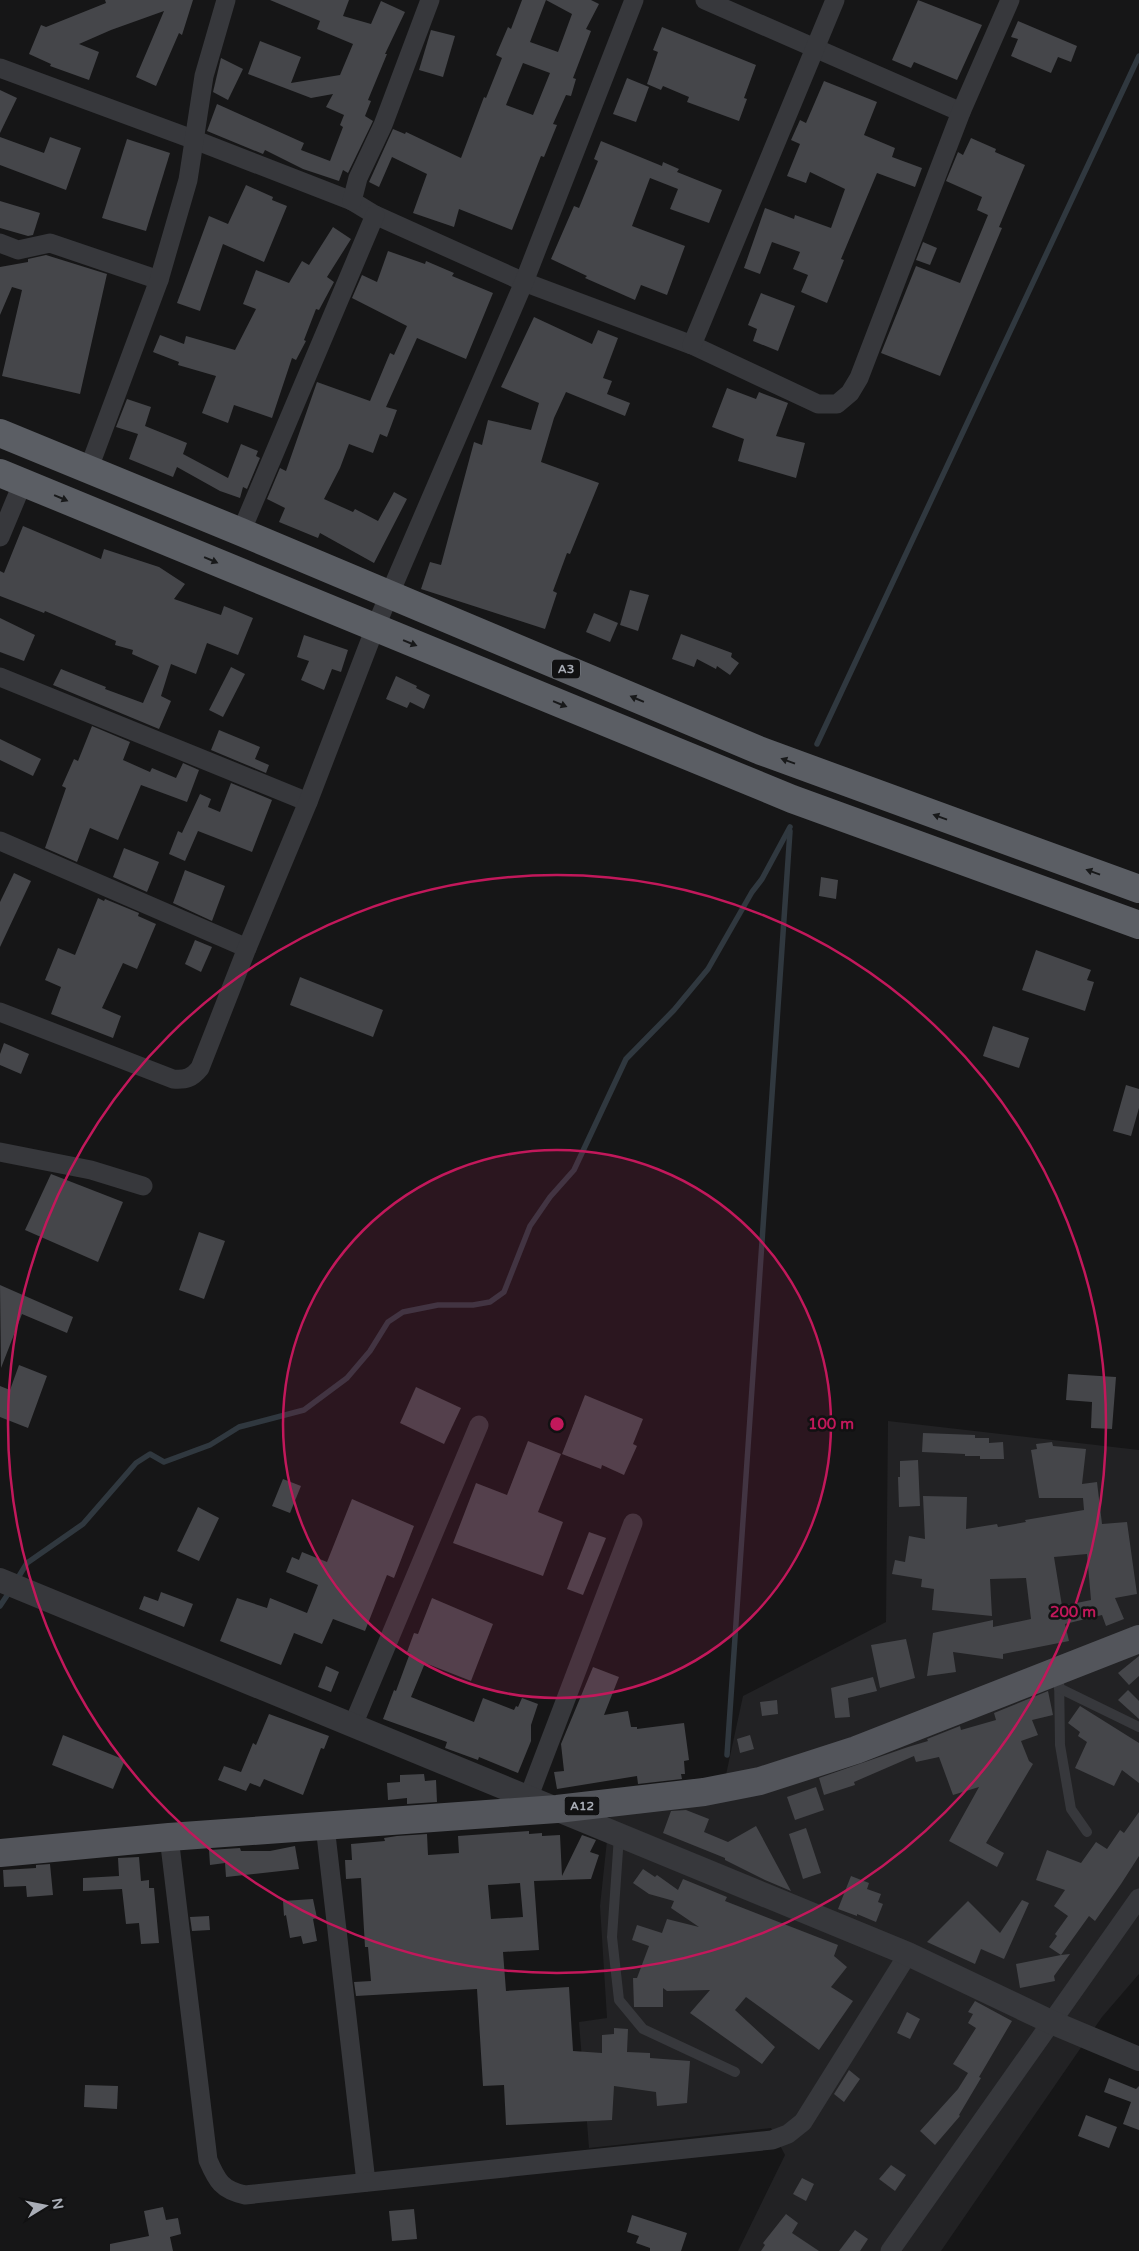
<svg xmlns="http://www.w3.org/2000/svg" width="1139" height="2251" viewBox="0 0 1139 2251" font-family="'Varela Round',sans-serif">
<rect width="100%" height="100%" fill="#161617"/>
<!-- built -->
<path fill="#222224" d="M888 1421 1139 1450V1974L1102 2017 941 2251H738L785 2155 771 2128 589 2148 579 2022 607 2018 600 1906 610 1812 724 1784 743 1696 886 1622Z"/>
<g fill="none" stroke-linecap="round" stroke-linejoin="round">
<!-- stream -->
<g stroke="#30383f" stroke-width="5.5">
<path d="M817 744 1139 56"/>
<path d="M16 1581 27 1563 83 1524 136 1463 150 1454 164 1462 210 1445 239 1427 304 1410 347 1378 370 1351 388 1322 403 1312 438 1305H473L490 1302 504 1292 530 1226 550 1197 574 1170 626 1059 674 1010 708 969 752 892 762 879 790 827"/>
<path d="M0 1606 10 1591"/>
<path d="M727 1755 790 831"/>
</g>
</g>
<!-- building -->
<g fill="#45464a" fill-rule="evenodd">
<path d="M105 0H193L182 35 179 33 156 86 136 77 164 11 111 30 79 44 99 52 89 80 50 66 51 64 29 54 41 25 46 27 106 3Z"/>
<path d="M270 0H349L343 16 371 24 381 1 405 12 385 54H387L368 100 371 101 365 116 373 121 348 173 343 170 339 181 303 169 265 150 263 154 207 131 217 104 304 143 301 150 330 161 343 127 340 125 344 115 326 107 333 94 311 98 248 74 260 41 301 57 291 83 340 75 353 44 317 29 320 21Z"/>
<path d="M522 0H591L599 4 586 29 591 31 573 78 576 79 571 96 566 95 553 124 557 125 544 157 541 156 512 230 459 209 454 227 413 213 427 174 392 157 379 187 369 182 393 129 405 134 406 132 461 158 484 97 486 98 502 58 496 55 508 27 511 29ZM546 0 572 14 558 52 530 42ZM523 63 550 73 533 115 506 105Z"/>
<path d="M918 0 982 25 957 80 914 62 911 68 892 60Z"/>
<path d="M1018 21 1077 46 1071 62 1058 57 1051 73 1011 56 1018 39 1011 37Z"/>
<path d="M662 27 756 65 744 98 747 99 739 121 687 102 689 97 663 86 661 90 647 84 658 52 653 50Z"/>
<path d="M431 30 455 36 443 77 419 70Z"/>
<path d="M221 58 243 69 228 100 213 92Z"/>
<path d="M627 78 649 87 636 122 613 114Z"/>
<path d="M824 81 877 102 864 135 895 148 892 157 922 168 915 187 877 173 841 259 844 260 827 303 801 292 808 275 793 269 800 252 772 242 760 274 744 268 765 208 794 219 795 215 831 228 845 189 810 172 806 183 787 176 800 144 791 140 800 120 806 123Z"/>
<path d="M0 90 17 98 0 133Z"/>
<path d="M0 137 44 153 50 137 81 148 66 190 0 165Z"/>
<path d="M971 138 996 149 995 152 1025 165 999 227 1002 228 940 376 881 353 916 266 960 283 988 215 977 210 982 197 946 181 958 152 963 155Z"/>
<path d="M127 139 170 153 146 231 102 218Z"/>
<path d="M601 141 662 166 663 162 679 169 677 172 722 190 709 223 670 209 678 189 650 178 632 226 685 246 667 295 641 285 635 300 585 278 587 276 551 259 574 206 579 208 598 161 594 159Z"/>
<path d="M246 185 273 197 272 200 287 206 264 262 223 244 200 311 177 303 209 216 228 224Z"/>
<path d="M0 201 40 213 33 235 28 236 0 228Z"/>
<path d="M333 227 351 239 327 277 334 282 319 310 316 309 304 340 306 341 296 360 292 358 272 418 234 405 228 423 202 413 216 376 178 365 179 362 153 352 160 335 184 344 186 336 235 350 256 309 243 304 256 270 289 283 302 261 309 265Z"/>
<path d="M923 242 937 248 930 265 916 260Z"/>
<path d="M388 251 425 264 426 261 454 273 452 276 493 293 466 359 417 338 386 407 397 410 387 437 380 434 373 453 349 444 340 468 324 499 353 512 355 509 378 521 394 492 407 499 374 563 320 533 318 538 279 522 285 508 267 499 280 468 286 471 317 382 370 401 390 353 394 355 407 326 352 298 362 275 377 282Z"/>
<path d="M46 255 107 274 80 394 2 376 22 290 12 287 0 315V267L28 262V259Z"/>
<path d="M761 293 795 306 778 351 753 341 757 329 748 325Z"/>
<path d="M534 317 592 344 598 330 618 338 603 378 612 381 607 394 630 403 625 416 566 392 554 418 541 462 599 483 570 554 567 553 553 591 557 593 545 629 421 589 430 562 441 565 474 442 482 445 488 420 531 430 539 403 501 387Z"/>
<path d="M727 388 756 399 759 392 788 403 776 436 805 443 796 478 738 461 744 439 712 427Z"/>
<path d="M127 399 151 407 145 426 187 443 183 454 228 478 241 444 258 451 256 456 260 458 247 489 243 487 240 498 220 491 177 467 173 477 129 459 138 434 116 427Z"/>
<path d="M23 526 101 559 104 549 159 567 185 584 174 599 221 615 224 606 253 618 238 655 207 643 196 674 171 664 161 696 171 701 159 729 53 685 61 669 106 687 105 689 143 703 159 666 132 654 133 650 115 645 116 641 45 611 44 613 0 596V571L4 573Z"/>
<path d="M630 590 649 595 638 631 620 625Z"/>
<path d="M594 613 618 623 610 642 586 632Z"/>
<path d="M0 618 35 635 24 661 0 652Z"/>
<path d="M681 634 732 653 731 657 739 663 730 675 717 666 716 669 697 659 694 667 672 659Z"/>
<path d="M304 635 348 650 341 672 332 669 324 690 301 680 309 661 297 657Z"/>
<path d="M231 667 245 674 223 717 209 710Z"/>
<path d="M396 676 417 686 416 688 430 695 424 709 410 702 407 708 386 699Z"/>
<path d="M92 726 130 742 123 760 150 772 152 768 176 778 183 763 199 770 187 802 141 785 118 840 90 828 77 862 45 848 66 788 62 786 74 759 78 761Z"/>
<path d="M219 730 260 747 255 759 269 765 266 773 211 750Z"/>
<path d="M0 739 41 759 33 776 0 760Z"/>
<path d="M231 783 272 800 252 852 198 831 185 861 169 854 178 831 182 833 200 794 211 799 208 807 220 812Z"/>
<path d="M124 848 159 862 147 892 113 877Z"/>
<path d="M185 870 225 886 212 921 173 903Z"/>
<path d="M14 873 31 881 0 947V902Z"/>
<path d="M821 877 838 880 836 899 819 896Z"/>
<path d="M98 898 104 901 105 899 139 913 138 916 156 924 137 969 123 963 102 1008 121 1016 113 1038 51 1014 61 987 45 980 58 948 75 955Z"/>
<path d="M195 940 212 947 201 972 185 964Z"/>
<path d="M1036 950 1091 970 1087 980 1094 982 1085 1011 1022 990Z"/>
<path d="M300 977 383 1010 373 1037 290 1005Z"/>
<path d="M993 1026 1029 1038 1019 1068 983 1056Z"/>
<path d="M4 1043 29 1054 21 1074 0 1065V1054Z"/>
<path d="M1126 1085 1139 1089V1108L1131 1136 1113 1131Z"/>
<path d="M51 1174 123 1202 98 1262 25 1230Z"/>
<path d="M199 1232 225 1241 204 1299 179 1290Z"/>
<path d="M0 1285 73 1317 67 1333 22 1314 1 1368Z"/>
<path d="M19 1365 47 1376 28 1428 0 1417V1386L10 1390Z"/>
<path d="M1068 1374 1116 1377 1112 1429 1091 1428 1092 1402 1066 1400Z"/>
<path d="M416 1387 461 1408 444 1444 400 1423Z"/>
<path d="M585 1395 643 1419 633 1444 637 1446 624 1475 602 1465 601 1469 562 1454Z"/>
<path d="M923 1433 975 1435V1438H989V1443L1003 1442 1004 1459H980V1456H965V1454L922 1452Z"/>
<path d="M528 1441 561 1454 538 1512 563 1522 543 1576 453 1543 476 1483 507 1495Z"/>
<path d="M1052 1442 1053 1446 1086 1449 1082 1484 1097 1482 1102 1524 1127 1522 1137 1594 1115 1598 1124 1619 1106 1626 1102 1615 1065 1624 1069 1641 1003 1654V1659L953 1652 956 1672 927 1676 933 1633 993 1620V1627L1031 1619 1026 1578 990 1579 992 1616 932 1610 934 1589 921 1587 922 1579 892 1574 895 1560 905 1562 909 1536 925 1539 923 1496 967 1497 966 1529 997 1524 998 1527 1026 1522 1025 1520 1084 1510 1083 1498H1039L1031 1450 1037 1449 1036 1444ZM1087 1554 1091 1600 1062 1606 1054 1557Z"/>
<path d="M918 1460 920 1506 899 1507 898 1477H900V1461Z"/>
<path d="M283 1479 301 1486 290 1513 272 1506Z"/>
<path d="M352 1499 414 1526 394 1578 387 1575 365 1631 333 1619 322 1644 294 1633 281 1665 220 1641 237 1598 267 1608 270 1598 307 1613 318 1585 286 1572 292 1557 299 1560 302 1552 327 1562Z"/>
<path d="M198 1507 219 1518 199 1561 177 1551Z"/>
<path d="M589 1532 606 1538 583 1595 567 1589Z"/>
<path d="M161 1592 193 1604 184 1627 139 1609 144 1596 158 1601Z"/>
<path d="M432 1598 493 1624 471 1681 425 1663 411 1697 474 1722 483 1698 514 1710 516 1706 518 1707 522 1698 538 1704 531 1725V1741L518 1773 479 1757 478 1760 445 1748 447 1742 383 1719 394 1690 396 1691 410 1653 407 1652 414 1633 418 1634Z"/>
<path d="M906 1639 915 1678 880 1688 871 1645Z"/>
<path d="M1139 1656V1676L1129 1685 1118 1673Z"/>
<path d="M326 1666 339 1672 331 1692 318 1687Z"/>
<path d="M593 1667 619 1677 604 1715 628 1711 631 1727H637V1729L684 1723 689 1760 684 1761 685 1774H681L682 1779 638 1784 637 1776 557 1789 554 1772 564 1771 561 1744Z"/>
<path d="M873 1677 877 1691 848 1698 850 1717 835 1718 831 1688Z"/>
<path d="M1128 1690 1139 1701V1719L1118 1700Z"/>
<path d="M1048 1691 1053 1715 1032 1720 1038 1735 1021 1741 1029 1761 1033 1764 986 1843 1004 1853 997 1867 949 1841 979 1787 953 1795 939 1757 916 1762 914 1756 854 1782 855 1785 824 1795 819 1778 908 1747 928 1741 927 1739 960 1726 961 1730 996 1720 994 1713Z"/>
<path d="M777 1700 778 1714 762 1716 760 1702Z"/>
<path d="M1080 1706 1139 1743V1783L1122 1770 1114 1786 1075 1768 1087 1742 1078 1736 1080 1732 1068 1723Z"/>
<path d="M269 1714 329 1736 324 1749 321 1748 303 1795 264 1779 260 1787 250 1783 246 1791 218 1780 224 1766 241 1772 253 1743 256 1745Z"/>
<path d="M63 1735 125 1760 113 1789 52 1765Z"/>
<path d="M750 1735 754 1749 740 1753 737 1739Z"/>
<path d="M424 1774 425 1781 436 1780 437 1802 407 1804V1798L388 1800 387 1783 400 1782V1775Z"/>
<path d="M816 1787 824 1810 795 1820 787 1797Z"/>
<path d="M686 1810 709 1819 704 1832 728 1842 756 1826 791 1891 765 1880 725 1860V1858L663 1833 671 1811Z"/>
<path d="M1139 1812V1856L1121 1884 1095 1921 1089 1916 1061 1955 1070 1954 1054 1976 1055 1981 1020 1988 1016 1964 1061 1955 1049 1947 1057 1936 1055 1934 1068 1916 1054 1906 1065 1890 1036 1880 1047 1850 1081 1863 1096 1842 1107 1849 1120 1830 1124 1833Z"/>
<path d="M806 1828 821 1873 803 1879 789 1834Z"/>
<path d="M529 1831V1834L542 1833V1836L560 1835 562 1876 582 1835 596 1840 590 1852 599 1855 591 1879 534 1881 539 1950 503 1952 506 1991 569 1987 573 2051 602 2053V2035L614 2034V2028L628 2029 627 2052 650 2053V2058L690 2061 687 2103 657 2106 656 2092 614 2086 612 2120 506 2125 504 2085 483 2086 477 1989 356 1996 354 1982 371 1981 368 1947H365L361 1878 346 1879 345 1860H352L351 1844 385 1841 384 1838 397 1836 427 1834 428 1855 459 1853 458 1836ZM520 1883 523 1917 491 1919 488 1885Z"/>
<path d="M295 1846 299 1869 226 1877 225 1863 210 1865 209 1850 240 1848 241 1851H270Z"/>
<path d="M139 1857 141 1881 149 1880V1888H154L159 1943 141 1944 139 1923 126 1924 122 1889 83 1891V1878L119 1876 118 1858Z"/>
<path d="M50 1864 53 1895 27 1897 26 1886 4 1887 3 1870 36 1868V1865Z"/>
<path d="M643 1869 655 1877 657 1875 678 1890 683 1879 727 1897 725 1901 838 1945 834 1956 847 1967 831 1987 853 2001 819 2050 746 1997 735 2010 775 2047 762 2064 690 2013 710 1990 667 1991 663 1988V2007H634L633 1978H637L649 1946 632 1940 637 1925 662 1933 667 1919 699 1927 671 1908 674 1901 649 1894 633 1883Z"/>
<path d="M851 1876 869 1883 867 1889 881 1894 878 1902 883 1904 876 1922 857 1914V1916L838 1909Z"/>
<path d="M313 1899 317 1918 313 1919 317 1941 303 1944 301 1936 290 1938 286 1915 284 1916 283 1901Z"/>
<path d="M1022 1900 1029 1903 1004 1959 981 1949 975 1964 927 1942 968 1901 1000 1933Z"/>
<path d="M209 1916 210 1930 192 1931 190 1917Z"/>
<path d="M975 2001 1012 2021 979 2077 981 2078 959 2115 960 2116 935 2145 920 2131 958 2089 968 2073 953 2064 976 2028 968 2023 973 2014 968 2012Z"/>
<path d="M907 2012 920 2019 910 2039 897 2033Z"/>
<path d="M849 2070 860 2079 844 2102 834 2094Z"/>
<path d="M1109 2078 1136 2089 1139 2086V2130L1123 2124 1131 2102 1104 2092Z"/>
<path d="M85 2085 118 2086 117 2109 84 2107Z"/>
<path d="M1086 2115 1117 2127 1109 2148 1078 2136Z"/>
<path d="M891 2165 906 2175 895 2191 879 2179Z"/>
<path d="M802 2178 814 2184 806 2201 793 2194Z"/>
<path d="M163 2207 166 2220 178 2218 181 2234 170 2237 173 2251H110V2244L149 2236 144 2211Z"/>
<path d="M414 2209 417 2239 392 2241 389 2211Z"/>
<path d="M786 2214 798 2223 792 2233 819 2251H761L765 2245 763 2243Z"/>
<path d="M632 2215 687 2233 681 2251H650V2248L636 2243 639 2236 627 2232Z"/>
<path d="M855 2230 868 2239 860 2251H839Z"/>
</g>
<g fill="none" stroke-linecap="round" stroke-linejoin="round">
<!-- service -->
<g stroke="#37383c" stroke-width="10">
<path d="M1059 1673 1060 1745 1071 1809 1087 1832"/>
<path d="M1059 1688 1139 1727"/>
<path d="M619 1836 612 1937 619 2000 643 2029 735 2072"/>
</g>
<!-- minor -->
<g stroke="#37383c" stroke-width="19">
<path d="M705 0 961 112"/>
<path d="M0 68 195 140 352 201 375 215 524 282 692 345 818 404H837L850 393 859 378 961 112 1010 0"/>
<path d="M352 201 358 178 383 125 430 0"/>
<path d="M0 243 18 250 50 243 159 280"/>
<path d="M692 345 835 0"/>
<path d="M89 468 159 280 188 180 204 76 226 0"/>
<path d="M241 532 375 215"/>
<path d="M0 537 23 482"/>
<path d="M0 677 308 802"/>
<path d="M0 841 247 948"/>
<path d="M0 1012 173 1079C186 1080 192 1078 200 1068L247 948 308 802 375 628 524 282 634 0"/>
<path d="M0 1152 91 1170 143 1186"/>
<path d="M353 1725 479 1425"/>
<path d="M529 1796 633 1523"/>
<path d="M325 1826 366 2182"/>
<path d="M169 1837 208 2160C217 2181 222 2190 245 2195L772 2140 788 2134 803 2122 908 1954"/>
<path d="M890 2251 1139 1898"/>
</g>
<!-- tertiary -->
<path stroke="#37383c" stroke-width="24" d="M0 1580 908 1954 1051 2022 1139 2059"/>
<!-- primary -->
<path stroke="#53555b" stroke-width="28" d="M0 1853 169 1837 557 1809 704 1792 760 1781 856 1750 1139 1639"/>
<!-- trunk -->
<g stroke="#5b5e64" stroke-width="28">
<path d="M0 433 241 532 761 751 1139 889"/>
<path d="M0 473 792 799 1139 925"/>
</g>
</g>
<!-- one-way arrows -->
<defs><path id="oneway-solid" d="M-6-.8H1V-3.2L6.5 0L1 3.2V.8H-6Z" transform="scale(1.25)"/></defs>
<g fill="#18191a">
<use href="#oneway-solid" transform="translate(61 498) rotate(23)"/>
<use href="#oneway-solid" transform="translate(211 560) rotate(23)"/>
<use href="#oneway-solid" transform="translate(410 643) rotate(22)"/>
<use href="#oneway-solid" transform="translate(637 699) rotate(-157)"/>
<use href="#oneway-solid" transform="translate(560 704) rotate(22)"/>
<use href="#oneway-solid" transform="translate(788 761) rotate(-160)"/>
<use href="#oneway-solid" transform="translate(940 817) rotate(-160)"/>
<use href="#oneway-solid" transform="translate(1093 872) rotate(-160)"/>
</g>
<!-- distance rings -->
<circle cx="557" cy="1424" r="274" fill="#c2185b" fill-opacity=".12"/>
<g fill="none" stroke="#c2185b" stroke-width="2.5">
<circle cx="557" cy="1424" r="274"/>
<circle cx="557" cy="1424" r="549"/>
</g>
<g text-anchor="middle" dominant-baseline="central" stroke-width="5" stroke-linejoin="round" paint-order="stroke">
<!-- shield labels -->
<g fill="#111112" stroke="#7b7e85" stroke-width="1">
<rect x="552" y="659.5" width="28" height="19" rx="4"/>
<rect x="564.5" y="1796.5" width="35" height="19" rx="4"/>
</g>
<g font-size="12" font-weight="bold" fill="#a9adb6">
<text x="566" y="669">A3</text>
<text x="582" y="1806">A12</text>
</g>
</g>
<circle cx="557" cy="1424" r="8" fill="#c2185b" stroke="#111112" stroke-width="2.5"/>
<g font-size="15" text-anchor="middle" font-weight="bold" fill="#c2185b" stroke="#111112" stroke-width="5" stroke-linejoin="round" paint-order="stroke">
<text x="831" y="1429">100 m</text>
<text x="1073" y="1617">200 m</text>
</g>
<!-- north arrow -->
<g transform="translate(45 2206) rotate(80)" stroke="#111112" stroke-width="4" paint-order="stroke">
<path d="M0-4L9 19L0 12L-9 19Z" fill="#a9adb6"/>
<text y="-8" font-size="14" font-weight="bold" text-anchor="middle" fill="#a9adb6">N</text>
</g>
</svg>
